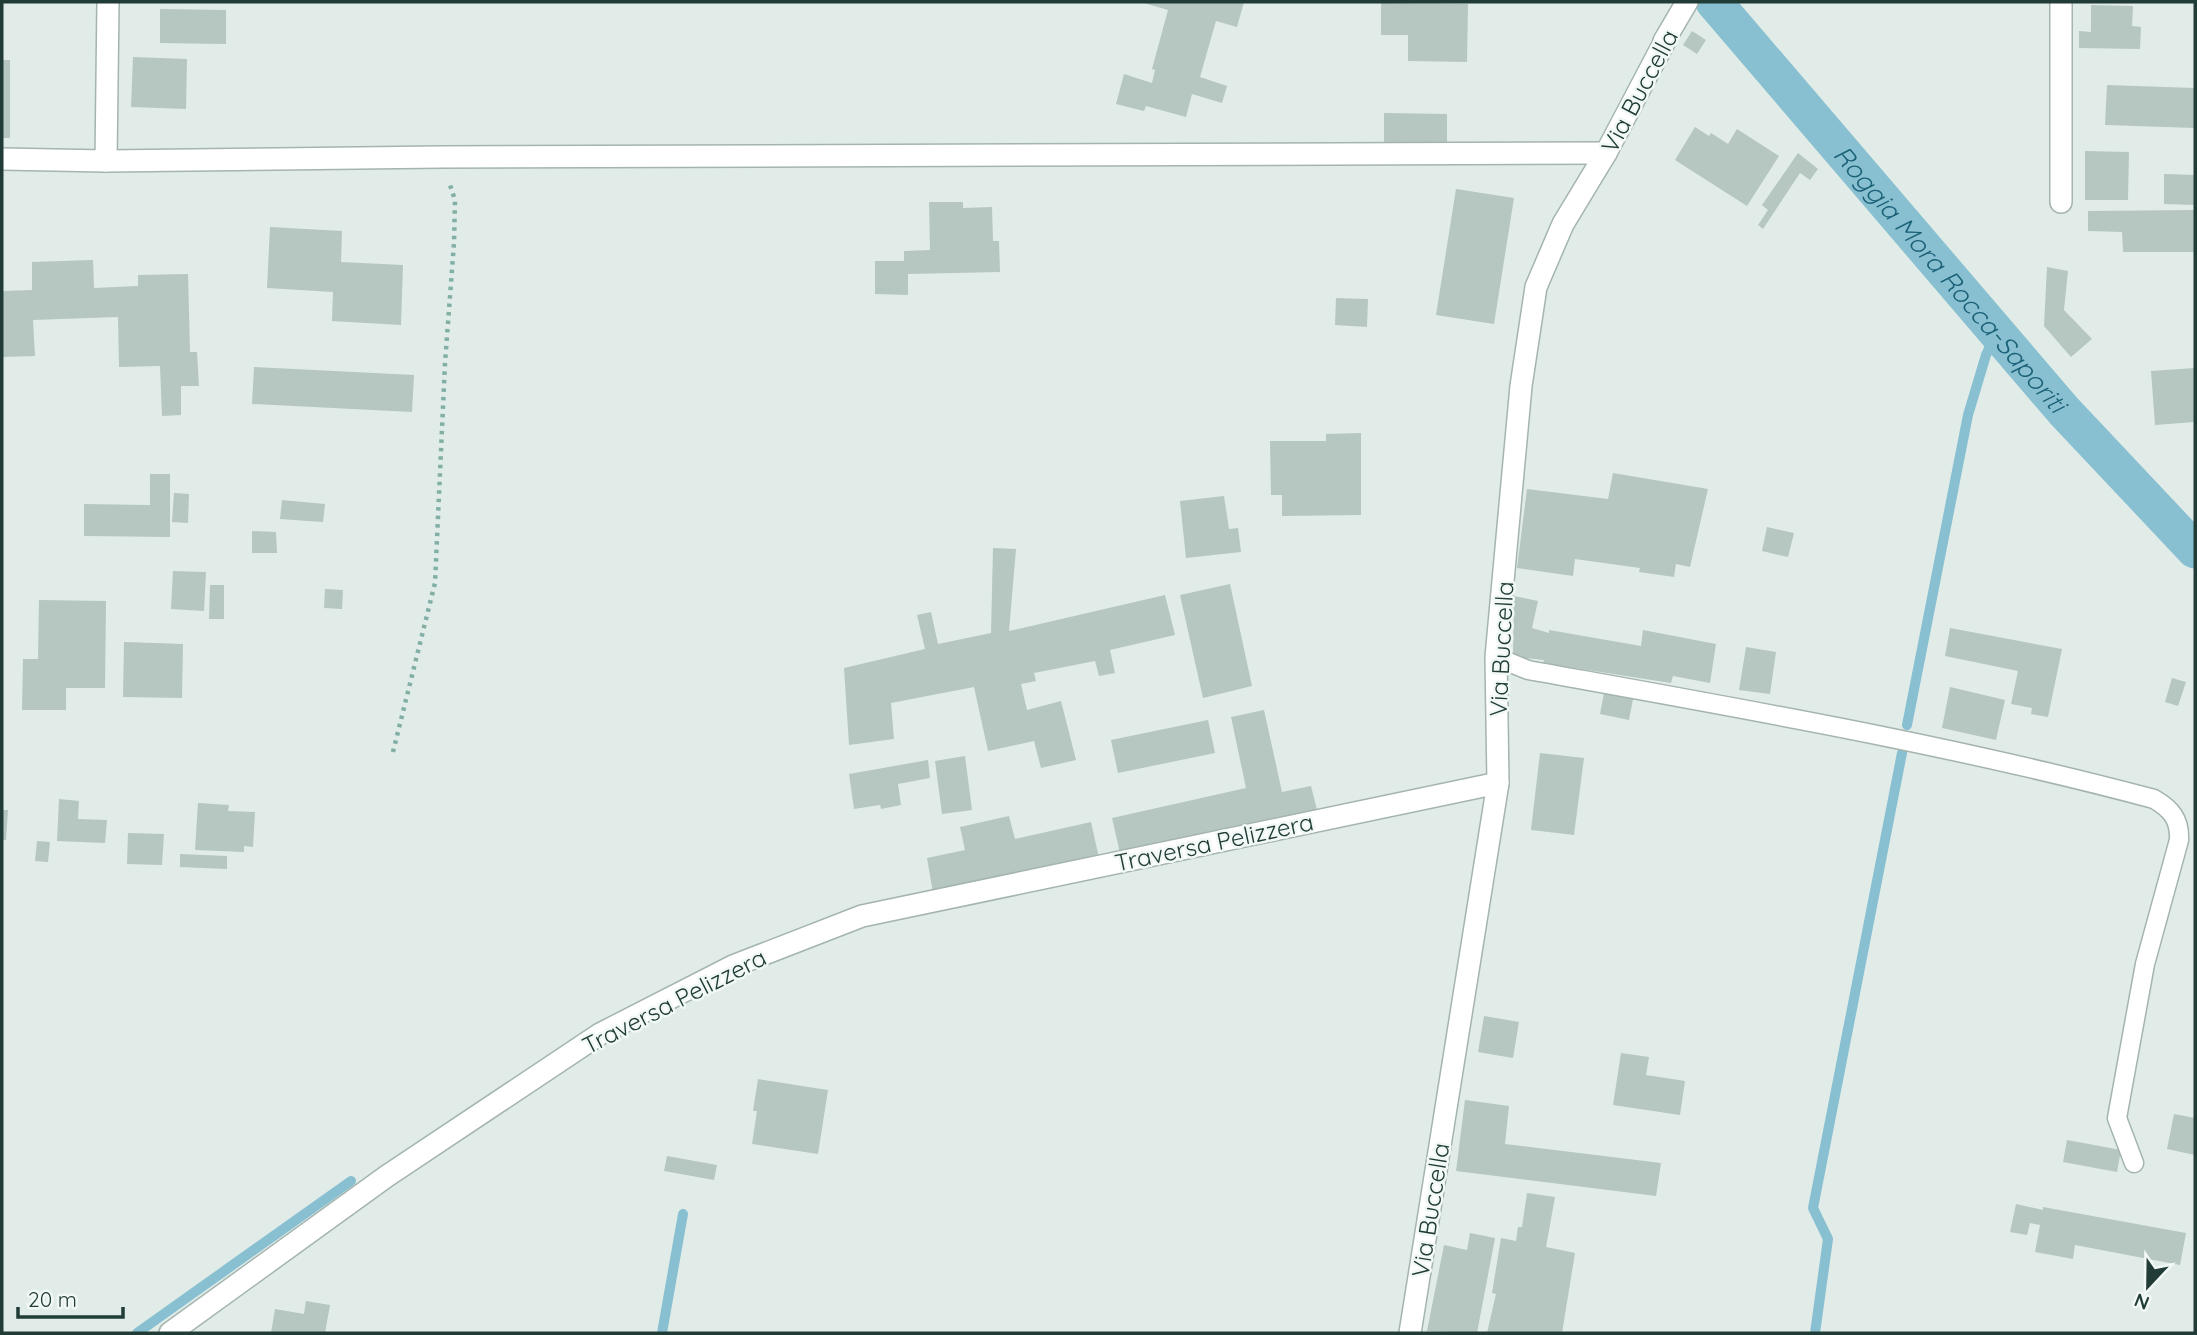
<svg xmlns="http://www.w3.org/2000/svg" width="2197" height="1335" viewBox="0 0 2197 1335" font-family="Quicksand,sans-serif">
<rect width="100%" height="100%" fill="#e1ece8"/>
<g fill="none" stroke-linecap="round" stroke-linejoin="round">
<!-- stream -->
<g stroke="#89c0d1" stroke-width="10">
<path d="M1907 725 1968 415 1986 355 1997 332"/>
<path d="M137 1333 351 1181"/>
<path d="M662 1333 683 1214"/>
<path d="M1815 1333 1828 1239 1813 1208 1902 753"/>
</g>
<!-- canal -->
<path stroke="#89c0d1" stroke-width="37" id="s1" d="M1714 2 2064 411 2195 550"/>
</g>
<!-- building -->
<g fill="#b6c6c1">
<path d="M1140 2H1244L1237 27 1216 21 1200 77 1227 86 1222 103 1192 94 1186 117 1146 106 1144 111 1116 104 1124 74 1152 83 1155 70 1152 69 1168 10Z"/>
<path d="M1381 3 1468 4 1467 62 1408 61V35H1381Z"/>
<path d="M2091 5 2133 6 2132 26 2141 27 2140 49 2079 48V31L2091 32Z"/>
<path d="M160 9 226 10V44L160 43Z"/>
<path d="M1692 31 1706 40 1697 54 1683 45Z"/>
<path d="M133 57 187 59 186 109 131 107Z"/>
<rect x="2" y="60" width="8" height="78"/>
<path d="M2107 85 2195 88V128L2105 125Z"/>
<path d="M1384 113 1447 114V151H1384Z"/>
<path d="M1695 127 1709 136 1711 133 1728 144 1737 129 1779 156 1747 206 1675 160Z"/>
<path d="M2085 151 2129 152 2128 200H2085Z"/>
<path d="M1798 153 1818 169 1810 180 1800 173 1763 229 1758 225 1768 210 1762 205Z"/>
<path d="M2164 174 2195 175V205L2164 204Z"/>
<path d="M1456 189 1514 198 1494 324 1436 315Z"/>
<path d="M929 202H963V208L992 207 993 241H999L1000 272 908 274V295L875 294V261H904V251L930 250Z"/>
<path d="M2195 210V252H2123L2122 232 2088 231V211Z"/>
<path d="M270 227 342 231 341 262 403 265 401 325 332 321 333 292 267 288Z"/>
<path d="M93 260 94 288 138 286V275L188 274 190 352H197L199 386H181V415L162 416 160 366 119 367 118 317 33 320 35 356 2 357V291L32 290V262Z"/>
<path d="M2047 267 2068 271 2064 310 2092 339 2071 357 2044 326Z"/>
<path d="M1336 298 1368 299 1367 327 1335 325Z"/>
<path d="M254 367 414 375 412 412 252 404Z"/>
<path d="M2195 368V422L2155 425 2151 371Z"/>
<path d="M1361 433V515L1282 516V495H1271L1270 441H1326V434Z"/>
<path d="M1613 473 1708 489 1690 567 1676 564 1674 577 1639 572 1640 568 1575 559 1573 576 1517 568 1527 489 1608 499Z"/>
<path d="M150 474H170V537L84 536V504L150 505Z"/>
<path d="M174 493 189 494 188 523 172 522Z"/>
<path d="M1224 496 1229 529 1238 528 1241 552 1186 558 1180 501Z"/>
<path d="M282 500 325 504 323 522 280 519Z"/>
<path d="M1767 527 1794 533 1788 557 1762 551Z"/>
<path d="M252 531 276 532 277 553H252Z"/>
<path d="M993 548 1016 549 1009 631 1165 595 1175 635 1110 650 1115 673 1099 676 1095 661 1034 673 1036 681 1021 684 1027 710 1061 701 1076 760 1041 768 1034 741 988 751 974 687 891 703 894 739 849 745 844 668 925 649 917 615 931 612 938 644 991 633Z"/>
<path d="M173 571 206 572 204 611 171 609Z"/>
<path d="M1230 584 1252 686 1203 698 1180 595Z"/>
<path d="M210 585H224V619H209Z"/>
<path d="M325 589 343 590 342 609 324 608Z"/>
<path d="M1514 596 1538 601 1532 628 1549 633V630L1641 646 1643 630 1716 644 1710 683 1673 676 1671 683 1543 663 1544 660 1513 657Z"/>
<path d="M39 600 106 601 105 688H66V710H22L23 659H38Z"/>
<path d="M1950 628 2062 649 2048 717 2031 714 2032 708 2011 704 2018 671 1945 656Z"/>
<path d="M124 642 183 644 182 698 123 697Z"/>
<path d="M1746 647 1776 652 1770 694 1739 690Z"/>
<path d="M2172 678 2186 682 2178 706 2165 702Z"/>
<path d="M1950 687 2005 700 1996 740 1942 728Z"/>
<path d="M1604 693 1633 699 1629 720 1600 714Z"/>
<path d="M1264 710 1282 792 1311 786 1317 810 1120 853 1112 818 1246 788 1231 717Z"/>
<path d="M1208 720 1215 753 1118 773 1111 740Z"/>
<path d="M1540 753 1584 758 1574 835 1531 830Z"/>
<path d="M965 756 972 810 942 814 935 761Z"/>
<path d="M928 760 930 778 898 784 901 805 881 809 880 805 854 809 849 774Z"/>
<path d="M59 799 79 801 78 819 107 820 105 843 57 841Z"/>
<path d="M198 803 229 805 228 811 255 812 253 847 244 846V852L195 850Z"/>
<path d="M2 810H8L6 840H2Z"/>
<path d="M1009 816 1015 839 1091 822 1099 858 933 893 927 858 965 850 960 827Z"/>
<path d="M128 833 164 834 162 865 127 864Z"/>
<path d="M37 841 50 842 48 862 35 861Z"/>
<path d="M180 854 227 856V869L180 867Z"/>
<path d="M1484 1016 1519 1022 1513 1058 1478 1052Z"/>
<path d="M1621 1053 1649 1057 1646 1075 1685 1081 1680 1115 1613 1105Z"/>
<path d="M758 1079 828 1090 818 1154 752 1144 757 1111H753Z"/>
<path d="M1465 1100 1509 1106 1505 1144 1661 1163 1656 1196 1456 1171Z"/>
<path d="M2174 1114 2195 1118V1155L2167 1149Z"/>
<path d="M2067 1140 2121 1150 2117 1172 2063 1162Z"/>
<path d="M667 1156 717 1165 714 1180 664 1171Z"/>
<path d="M1527 1193 1555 1197 1546 1247 1575 1253 1562 1333H1487L1496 1294 1492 1293 1501 1238 1516 1241 1518 1227H1522Z"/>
<path d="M2016 1204 2043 1210V1207L2186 1233 2180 1265 2075 1245 2073 1259 2035 1252 2040 1225 2030 1223 2027 1235 2010 1232Z"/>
<path d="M1470 1233 1495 1238 1477 1333 1427 1331 1444 1245 1467 1250Z"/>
<path d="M306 1301 330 1305 325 1333H271L275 1309 304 1314Z"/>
</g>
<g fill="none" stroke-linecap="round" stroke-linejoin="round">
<!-- service casing -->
<g stroke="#a4b4af" stroke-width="21">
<path id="service" d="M1496 657 1528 670C1738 708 1948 744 2154 799 2171 809 2180 819 2179 840L2145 964 2117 1118 2134 1163"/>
</g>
<!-- minor casing -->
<g stroke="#a4b4af" stroke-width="24">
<g id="minor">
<path d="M2061 2V202"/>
<path d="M1664 41 1687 2"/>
<path d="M2 159 106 161 441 157 1606 153"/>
<path d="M106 161 108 2"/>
<path d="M170 1333 387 1176 600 1034 733 966 862 916 1498 783"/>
<path d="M1410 1333 1498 783 1496 657 1521 386 1536 287 1563 224 1606 153 1666 39"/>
</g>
</g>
<!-- path -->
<path stroke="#81afa5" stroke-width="4.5" stroke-dasharray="3.5 5" stroke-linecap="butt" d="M393 752 435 583 445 363 454 243 455 200 450 185"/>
<!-- service -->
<use href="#service" stroke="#fff" stroke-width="18"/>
<!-- minor -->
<use href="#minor" stroke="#fff" stroke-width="21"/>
</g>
<g text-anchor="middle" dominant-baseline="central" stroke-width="5" stroke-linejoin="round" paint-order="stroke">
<!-- street labels -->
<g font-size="24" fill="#213c37" stroke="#f1f8f5">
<text transform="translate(1639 91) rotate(-62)">Via Buccella</text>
<text transform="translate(1501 649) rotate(-87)">Via Buccella</text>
<text transform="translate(1214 842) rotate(-12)">Traversa Pelizzera</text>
<text transform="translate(674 1001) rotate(-27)">Traversa Pelizzera</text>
<text transform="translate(1430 1210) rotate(-81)">Via Buccella</text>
</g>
<!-- water labels -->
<g font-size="26" font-style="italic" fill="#1b6178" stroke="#f1f8f5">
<text stroke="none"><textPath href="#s1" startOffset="364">Roggia Mora Rocca-Saporiti</textPath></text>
</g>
</g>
<!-- border -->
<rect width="2197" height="1335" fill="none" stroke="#213c37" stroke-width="7"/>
<!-- north arrow -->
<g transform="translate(2148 1286) rotate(202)" stroke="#f1f8f5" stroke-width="5" paint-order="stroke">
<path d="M0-5L12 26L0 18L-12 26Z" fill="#213c37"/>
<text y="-10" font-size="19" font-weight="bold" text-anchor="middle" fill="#213c37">N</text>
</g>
<!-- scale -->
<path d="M18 1307v10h105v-10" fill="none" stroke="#213c37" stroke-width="3.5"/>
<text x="28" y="1307" font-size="21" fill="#213c37" stroke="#f1f8f5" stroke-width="5" paint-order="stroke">20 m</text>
</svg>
